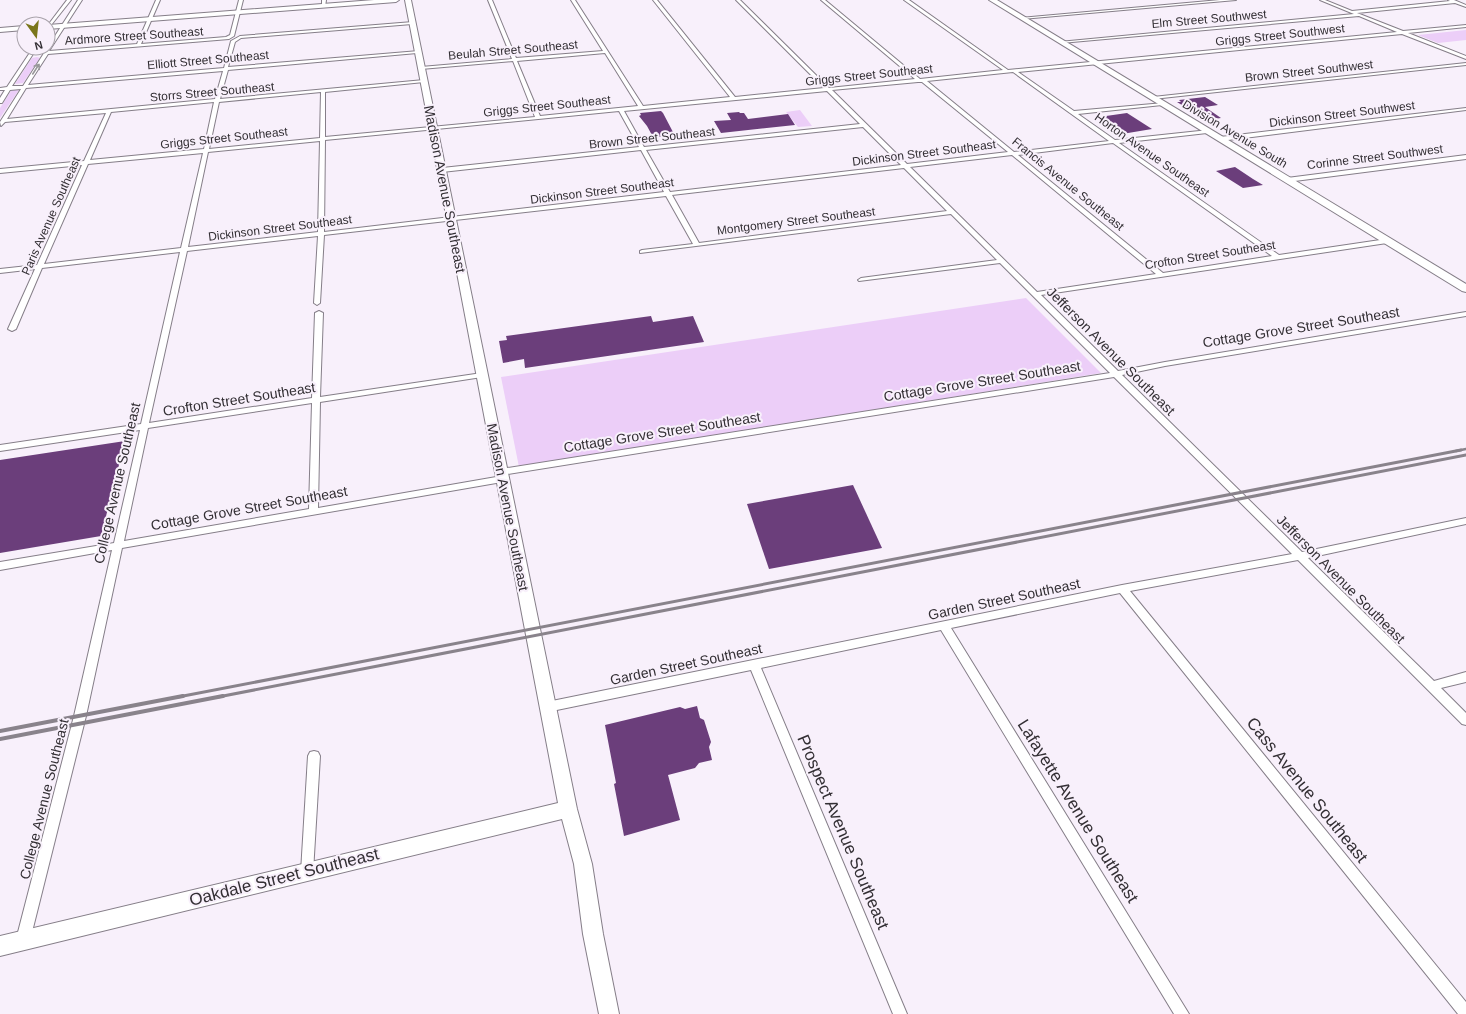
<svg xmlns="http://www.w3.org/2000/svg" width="1466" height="1014" viewBox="0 0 1466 1014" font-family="Helvetica,sans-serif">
<rect width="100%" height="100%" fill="#f8f0fb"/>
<!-- green -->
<g fill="#eccef8">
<path d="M1466 30V40L1438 43 1418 35Z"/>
<path d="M37 57 40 58 23 83 15 84 32 58Z"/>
<path d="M14 90H19L0 118V108L11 91Z"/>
<path d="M800 110 812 126 798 127 786 112Z"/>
<path d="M1026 298 1101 373 519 467 501 377Z"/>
</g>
<!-- building -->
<g fill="#6b3e7b">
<path d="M1205 97 1218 105 1205 107 1221 118 1206 120 1177 102H1181L1179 100Z"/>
<path d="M661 111 663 113 674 134H670L671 136 653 137 647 126 639 116 641 115 640 113Z"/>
<path d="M739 112 740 113H744L748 119 788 114 795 125 721 133 714 121 731 120 727 113Z"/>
<path d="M1127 113 1152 129 1122 134 1099 117Z"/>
<path d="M1235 167 1253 179 1263 185 1243 188 1216 171Z"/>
<path d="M651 316 653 322 693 316 704 342 525 368 524 359 503 363 499 341 507 340 506 336Z"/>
<path d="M125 441 101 536 0 553V460Z"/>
<path d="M853 485 882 548 769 569 747 504Z"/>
<path d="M697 706 700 718 704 720 711 742 709 747 712 760 699 763 695 768 668 775 680 820 624 836 614 784 616 783 605 725 680 707 685 709Z"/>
</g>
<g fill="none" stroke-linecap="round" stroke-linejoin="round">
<!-- street casing -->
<g stroke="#857e88" stroke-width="2">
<g id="street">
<path d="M67 0H71L48 29V25Z"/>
<path d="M78 0H82L49 51 137 44 156 0H160L141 44 226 37 230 35 239 0H243L234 36 229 39 48 54 28 85 224 68 231 41 240 36 413 22 412 24 241 38 235 42 228 67 419 51 417 53 228 70 220 99 424 80 426 81 424 82 325 92V137L535 117 513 61 421 69 419 68 421 67 512 59 488 0H492L516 58 603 51 571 0H575L643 106 730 97 653 0H657L735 97 824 88 736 0H740L829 88 915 79 821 0H825L920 79 1003 70 904 0H909L1008 70 1397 32 1359 16 1061 43 1059 42 1354 14 1320 0H1325L1352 11 1450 1 1448 0H1454L1466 5V7L1455 3 1357 13 1403 31 1466 25V27L1408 33 1466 56V59L1402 34 1018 72 1074 111 1164 103V105H1162L1078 114 1115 140 1209 130 1210 131 1207 133 1119 143 1279 255 1387 239 1390 241 1387 243 1041 295 1118 371 1165 362 1466 312V316L1165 366 1122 375 1302 552 1466 518V524L1308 558 1434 681 1466 672V682L1441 688 1466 713V725L1462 724 1298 560 1130 591 1466 1002V1014H1458L1120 593 951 628 1189 1014H1174L941 630 761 668 907 1014H893L751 670 547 712 543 710 541 707 543 704 547 702 1122 585 1292 554 1114 377 501 475 498 474 497 472 498 470 501 469 1110 373 1000 263 859 281 858 280 861 278 997 260 951 214 640 253V251L642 250 693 244 666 196 324 235 320 303 317 305 314 303 318 236 187 251 149 423 312 398 315 313 319 311 323 313 320 397 482 373 486 375 482 377 320 402 318 508 502 476 506 479 502 482 122 548 86 716 30 940 28 945 23 947 18 945 16 940 74 716 112 550 0 570V562L114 543 140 430 0 451V445L141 424 180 252 42 268 16 329 12 331 8 329 35 269 0 273V269L37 265 82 165 0 173V169L84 161 106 113 5 122 1 126 0 122 21 89 10 90 2 103H0V98L5 90H0V88L7 87 33 48H37L12 86H23ZM605 53 638 106 540 116 517 61ZM223 71 215 99 7 119 26 88ZM1013 72 1109 141 1014 152 927 81ZM918 82H922L1008 152 907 164 832 90ZM827 91 860 124 644 147 624 111ZM321 92 320 138 209 149 219 102ZM214 102 204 149 90 160 111 112ZM619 111 639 147 442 168 439 170 442 172 641 150 664 192 324 232 325 140ZM863 127 901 165 670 192 646 150ZM320 141 318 232 188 247 208 152ZM1113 143 1272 256 1163 273 1018 155ZM203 153 181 248 44 264 88 164ZM1012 155 1156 274 1037 292 910 167ZM904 168 947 211 699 243 672 195ZM312 403 309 509 124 541 148 428Z"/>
<path d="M322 0H326L325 7 322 6Z"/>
<path d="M1220 0H1236L1022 19 1020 18Z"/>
<path d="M1466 63V65L1153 99 1151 98 1153 97Z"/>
<path d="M1466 108V110L1220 141 1217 139 1220 137Z"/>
<path d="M1466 155V159L1287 182 1284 180 1287 178Z"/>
<path d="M314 751 318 752 320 756 313 872 311 876 307 878 303 876 301 872 308 756 310 752Z"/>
</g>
</g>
<!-- secondary casing -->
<g stroke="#857e88" stroke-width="2">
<g id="secondary">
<path d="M374 0H399L396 2 48 29V25Z"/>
<path d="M405 0H411L577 809 592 864 603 934 619 1014H599L583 934 574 864 562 819 0 956V936L558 803Z"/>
<path d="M24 26V30L0 32V28Z"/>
</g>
</g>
<!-- primary casing -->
<g stroke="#857e88" stroke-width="2">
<path id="primary" d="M989 0H997L1466 284V292L1462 291Z"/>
</g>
<!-- street -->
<use href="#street" fill="#fff" fill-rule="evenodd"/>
<!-- secondary -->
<use href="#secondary" fill="#fff" fill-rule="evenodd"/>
<!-- primary -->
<use href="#primary" fill="#fff" fill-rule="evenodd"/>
<!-- rail-far2 -->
<path stroke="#89838b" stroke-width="2.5" d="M1456 451 1466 449"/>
<!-- rail-far1 -->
<g stroke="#89838b" stroke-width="3">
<path d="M178 697 1461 450"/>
<path d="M218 697 1466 455"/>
</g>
<!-- rail -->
<g stroke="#89838b" stroke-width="4">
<path d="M0 731 183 696"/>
<path d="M0 739 223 696"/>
</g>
</g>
<!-- one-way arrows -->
<defs><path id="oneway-shaft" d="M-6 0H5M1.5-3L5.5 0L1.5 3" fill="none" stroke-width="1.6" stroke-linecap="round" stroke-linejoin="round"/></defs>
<use stroke="#99979a" href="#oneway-shaft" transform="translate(36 69) rotate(-57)"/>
<g text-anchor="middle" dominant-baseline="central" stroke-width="4" stroke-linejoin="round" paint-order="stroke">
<!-- far-street labels -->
<g font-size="12" fill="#332f34" stroke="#f8f0fb">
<text transform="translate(1209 19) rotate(-5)">Elm Street Southwest</text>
<text transform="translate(1280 35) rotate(-6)">Griggs Street Southwest</text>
<text transform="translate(134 36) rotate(-4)">Ardmore Street Southeast</text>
<text transform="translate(513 50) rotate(-5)">Beulah Street Southeast</text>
<text transform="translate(208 60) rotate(-5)">Elliott Street Southeast</text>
<text transform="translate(1309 71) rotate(-6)">Brown Street Southwest</text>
<text transform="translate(869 75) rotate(-6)">Griggs Street Southeast</text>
<text transform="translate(212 92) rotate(-5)">Storrs Street Southeast</text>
<text transform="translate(547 106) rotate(-6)">Griggs Street Southeast</text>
<text transform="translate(1342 114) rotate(-7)">Dickinson Street Southwest</text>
<text transform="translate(1235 134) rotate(31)">Division Avenue South</text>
<text transform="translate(224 138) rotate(-6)">Griggs Street Southeast</text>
<text transform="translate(652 138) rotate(-6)">Brown Street Southeast</text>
<text transform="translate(924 153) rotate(-7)">Dickinson Street Southeast</text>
<text transform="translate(1152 155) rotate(35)">Horton Avenue Southeast</text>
<text transform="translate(1375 157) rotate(-7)">Corinne Street Southwest</text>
<text transform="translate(1068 184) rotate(39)">Francis Avenue Southeast</text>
<text transform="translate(602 191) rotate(-7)">Dickinson Street Southeast</text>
<text transform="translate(51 216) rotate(-66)">Paris Avenue Southeast</text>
<text transform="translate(796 221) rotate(-7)">Montgomery Street Southeast</text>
<text transform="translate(280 228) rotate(-7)">Dickinson Street Southeast</text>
<text transform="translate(1210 255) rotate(-9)">Crofton Street Southeast</text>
</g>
<!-- street labels -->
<g font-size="14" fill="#332f34" stroke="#f8f0fb">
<text transform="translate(445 189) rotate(79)">Madison Avenue Southeast</text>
<text transform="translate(1301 327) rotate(-9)">Cottage Grove Street Southeast</text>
<text transform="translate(1111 351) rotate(45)">Jefferson Avenue Southeast</text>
<text transform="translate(982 381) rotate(-9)">Cottage Grove Street Southeast</text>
<text transform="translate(239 399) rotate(-9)">Crofton Street Southeast</text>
<text transform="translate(662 432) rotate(-9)">Cottage Grove Street Southeast</text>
<text transform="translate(117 483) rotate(-77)">College Avenue Southeast</text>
<text transform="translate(508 507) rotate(79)">Madison Avenue Southeast</text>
<text transform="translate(249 508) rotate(-10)">Cottage Grove Street Southeast</text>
<text transform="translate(1341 579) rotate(45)">Jefferson Avenue Southeast</text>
<text transform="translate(1004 599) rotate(-12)">Garden Street Southeast</text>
<text transform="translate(686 664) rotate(-12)">Garden Street Southeast</text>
<text transform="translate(44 799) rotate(-76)">College Avenue Southeast</text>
</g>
<!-- near-street labels -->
<g font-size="17" fill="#332f34" stroke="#f8f0fb">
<text transform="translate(1307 790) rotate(51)">Cass Avenue Southeast</text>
<text transform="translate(1078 811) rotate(58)">Lafayette Avenue Southeast</text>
<text transform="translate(843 832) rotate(67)">Prospect Avenue Southeast</text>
<text transform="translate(284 877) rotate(-14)">Oakdale Street Southeast</text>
</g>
</g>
<!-- north arrow -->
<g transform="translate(36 36) rotate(165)"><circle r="19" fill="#f8f0fb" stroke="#a9a3ab"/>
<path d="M0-3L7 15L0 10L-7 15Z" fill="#7a761b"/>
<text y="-6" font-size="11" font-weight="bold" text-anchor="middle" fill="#332f34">N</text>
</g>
</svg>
